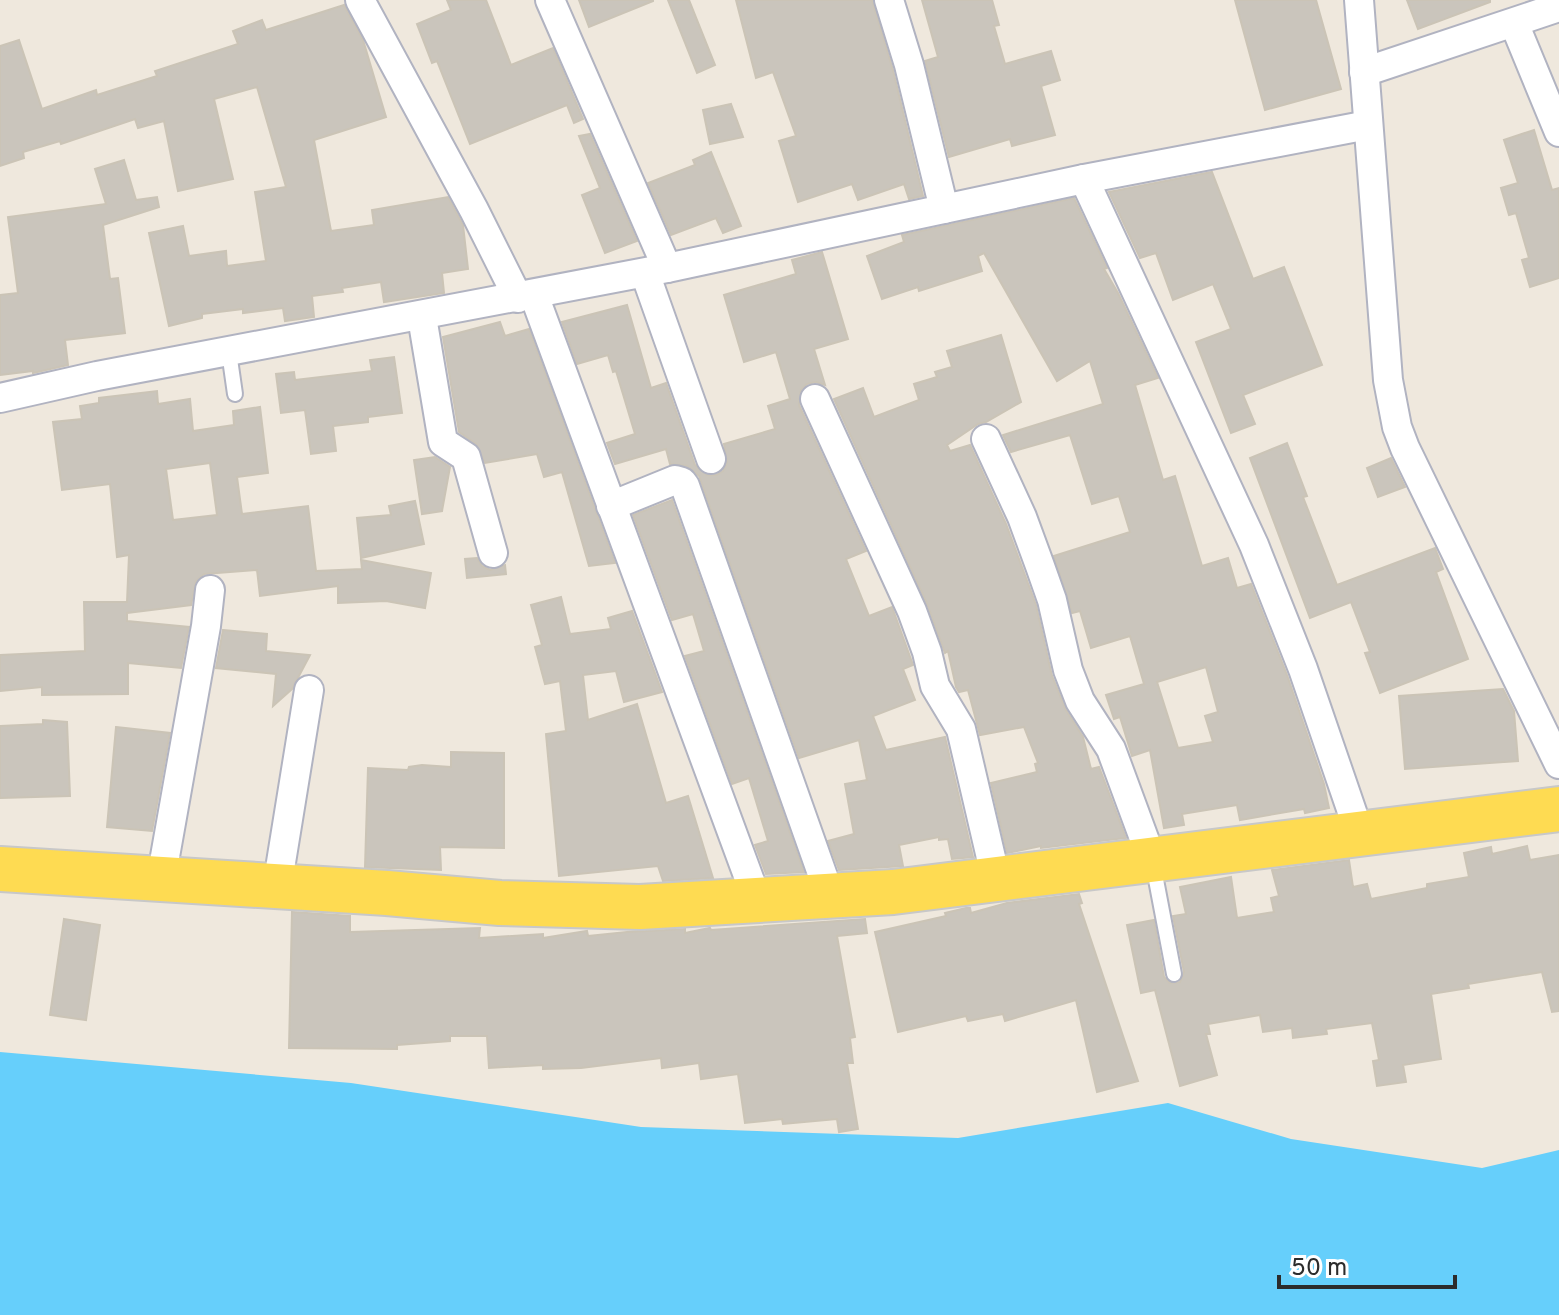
<svg xmlns="http://www.w3.org/2000/svg" width="1559" height="1315" viewBox="0 0 1559 1315" font-family="Overpass,sans-serif">
<rect width="100%" height="100%" fill="#efe8dd"/>
<!-- water -->
<path fill="#66cffb" d="M0 1052 351 1083 641 1127 958 1138 1168 1103 1291 1139 1482 1168 1559 1150V1315H0Z"/>
<!-- building -->
<g fill="#cac5bc" stroke="#cbc4b6" stroke-width="2" fill-rule="evenodd">
<path d="M447 0H486L511 65 553 48 583 119 574 123 567 105 470 144 437 61 432 63 417 24 451 10Z"/>
<path d="M579 0H653V1L589 27Z"/>
<path d="M668 0H689L715 65 697 73Z"/>
<path d="M736 0H872L893 70 923 196 909 199 904 184 858 200 852 184 798 202 779 141 796 136 773 72 756 78Z"/>
<path d="M922 0H992L999 25 994 26 1005 64 1051 51 1060 80 1041 86 1055 135 1012 146 1010 139 949 157 925 61 938 57Z"/>
<path d="M1235 0H1316L1341 89 1265 110Z"/>
<path d="M1407 0H1490V2L1418 29Z"/>
<path d="M344 5 363 40 386 117 314 140 331 231 374 225 372 210 448 197 463 225 468 269 442 273 444 293 384 302 381 282 342 288 343 292 312 296 314 317 285 321 283 308 243 313V309L202 314V318L169 326 149 233 183 226 189 256 226 251 227 266 266 261 255 192 286 187 257 87 214 99 233 179 178 191 164 121 138 128 135 119 61 144 60 141 23 152 24 158 0 166V46L19 40 42 109 96 90 97 95 157 76 155 71 238 44 233 31 262 20 266 30Z"/>
<path d="M731 104 743 137 710 144 703 110Z"/>
<path d="M1534 130 1552 190 1559 188V278L1530 287 1522 260 1529 258 1516 213 1509 215 1501 188 1518 183 1504 140Z"/>
<path d="M590 134 637 241 605 253 582 195 600 188 579 136Z"/>
<path d="M711 152 741 226 723 233 716 218 671 235 648 183 695 165 693 160Z"/>
<path d="M124 160 136 200 157 197 159 207 103 225 110 279 118 278 125 333 65 340 68 365 33 373V371L0 375V295L18 293 8 217 106 204 95 169Z"/>
<path d="M1212 172 1253 279 1284 267 1322 365 1243 395 1255 424 1231 433 1196 342 1231 329 1213 284 1173 300 1156 253 1140 258 1109 192Z"/>
<path d="M1074 198 1107 268 1104 269 1118 293 1158 378 1135 385 1163 480 1175 476 1202 566 1228 558 1237 588 1251 584 1287 675 1324 784 1329 808 1305 813 1304 809 1240 820 1237 805 1182 814 1184 825 1164 828 1150 750 1132 756 1120 717 1114 719 1106 695 1144 684 1130 636 1091 648 1080 611 1072 613 1054 556 1130 532 1119 496 1092 504 1070 435 1011 452 1003 435 1103 404 1090 361 1057 381 984 253 978 256 982 271 919 291 918 287 882 299 867 256 904 242 902 235ZM1206 667 1218 712 1205 716 1213 742 1178 748 1157 682Z"/>
<path d="M822 252 848 339 814 349 825 385 816 382 807 384 801 390 799 405 866 551 846 559 869 616 892 607 913 665 903 669 915 700 873 716 886 750 945 737 973 857 952 859 948 839 939 840V837L899 845 903 866 839 870 828 841 854 834 845 784 867 780 859 740 799 758 699 476 687 466 670 464 666 449 615 464 607 443 635 434 616 371 613 372 608 355 577 364 562 322 627 305 651 388 666 383 695 465 707 475H716L723 471 727 463 724 444 775 429 768 406 790 399 776 352 744 362 724 295 796 274 792 260Z"/>
<path d="M500 322 505 336 529 329 615 563 589 566 562 472 544 477 537 454 485 463 476 444 459 432 443 337Z"/>
<path d="M1001 335 1021 402 986 422 978 424 947 445 950 451 970 445 1006 524 1036 605 1052 676 1066 710 1083 737 1091 769 1099 767 1126 838 1041 848V846L1007 853 991 783 1037 772 1035 764 1038 763 1024 727 980 735 968 690 959 692 956 687 948 651 945 653 927 604 834 399 863 388 874 417 919 400 914 384 937 377 935 372 952 367 947 351Z"/>
<path d="M394 357 402 413 368 417V422L333 426 336 451 311 454 305 410 281 413 276 374 294 372 295 380 372 371 370 360Z"/>
<path d="M157 391 158 404 190 399 193 431 234 425 233 411 260 407 268 473 237 477 242 514 308 506 316 571 362 569 361 560 431 573 425 608 386 601 338 603V586L260 596 257 570 204 574 196 581 191 605 127 613V621L189 627 181 668 128 663V694L42 695V687L0 691V655L85 651 84 602H127L129 555 117 557 110 484 62 490 53 422 82 419 80 406 99 403V398ZM210 463 217 515 173 520 166 469Z"/>
<path d="M1287 443 1307 496 1303 497 1337 585 1435 548 1443 569 1436 572 1468 659 1380 693 1365 653 1370 652 1351 602 1310 618 1250 458Z"/>
<path d="M435 457 450 467 442 511 422 514 414 460Z"/>
<path d="M1391 458 1405 487 1378 497 1367 468Z"/>
<path d="M672 500 804 872 766 874 755 845 768 841 749 778 732 784 685 656 704 651 693 614 672 620 633 515Z"/>
<path d="M415 501 424 544 361 558 357 518 391 515 389 506Z"/>
<path d="M477 558 482 566 490 570 505 565 506 574 467 578 465 559Z"/>
<path d="M561 597 570 634 611 629 608 618 632 611 662 692 624 702 616 671 583 675 588 720 637 704 666 803 688 796 713 878 663 881 658 866 559 876 546 734 566 731 560 681 545 684 535 647 542 645 531 605Z"/>
<path d="M223 630 267 634 266 651 310 655 292 689 273 706 276 674 216 668Z"/>
<path d="M1503 689 1514 711 1518 761 1405 769 1399 696Z"/>
<path d="M43 720 67 722 70 796 0 798V726L43 724Z"/>
<path d="M116 727 170 733 152 831 107 827Z"/>
<path d="M451 752 504 753V848L440 847 441 870 365 867 368 768 408 770 409 767 422 765 451 767Z"/>
<path d="M1527 846 1530 860 1559 855V1011L1552 1012 1542 972 1468 984 1469 988 1431 994 1441 1059 1403 1065 1406 1082 1377 1086 1373 1061 1379 1060 1372 1023 1326 1029 1327 1034 1293 1038 1292 1028 1263 1032 1260 1015 1208 1024 1210 1034H1206L1217 1075 1180 1086 1155 990 1141 993 1127 925 1154 920 1164 977 1170 983 1180 982 1184 972 1173 916 1186 914 1180 887 1231 877 1237 918 1274 912 1271 898 1279 896 1272 870 1349 860 1353 887 1367 884 1371 899 1427 888V884L1469 877 1464 853 1491 847 1492 854Z"/>
<path d="M1079 894 1082 903 1079 904 1138 1081 1097 1092 1076 1000 1005 1021 1003 1014 968 1021 966 1016 898 1032 875 932 946 916 945 913 966 908H970L971 913 1007 903Z"/>
<path d="M292 912 350 916V932L480 928 479 938 543 934V938L587 931 588 936 627 932 685 929V933L710 928 711 930 865 919 867 933 837 936 855 1037 850 1038 853 1063H847L858 1129 839 1132 837 1119 783 1124 782 1119 745 1123 738 1074 701 1079 699 1063 662 1068 661 1058 581 1068 543 1069V1065L489 1068 487 1036H450V1041L397 1045V1049L289 1048Z"/>
<path d="M64 919 100 925 86 1020 50 1015Z"/>
</g>
<g fill="none" stroke-linecap="round" stroke-linejoin="round">
<!-- lane casing -->
<g stroke="#b1b3c1" stroke-width="18">
<g id="lane">
<path d="M229 352 235 394"/>
<path d="M1153 864 1174 974"/>
</g>
</g>
<!-- street casing -->
<g stroke="#b1b3c1" stroke-width="32">
<g id="street">
<path d="M360 0 474 210 518 298"/>
<path d="M550 0 667 268"/>
<path d="M889 0 909 65 944 209"/>
<path d="M1359 0 1388 380 1397 427 1405 448 1559 764"/>
<path d="M1514 23 1559 132"/>
<path d="M1364 72 1559 7"/>
<path d="M1084 179 1254 545 1303 669 1360 835"/>
<path d="M645 273 711 459"/>
<path d="M534 295 757 900"/>
<path d="M422 317 443 442 466 457 493 553"/>
<path d="M0 398 97 376 667 268 1084 179 1368 125"/>
<path d="M815 399 912 611 927 652 935 686 961 729 996 879"/>
<path d="M986 439 1022 517 1040 566 1052 600 1068 670 1080 701 1111 749 1152 860"/>
<path d="M611 506 675 480 682 482 685 486 830 896"/>
<path d="M161 879 206 626 210 590"/>
<path d="M277 887 309 690"/>
</g>
</g>
<!-- primary casing -->
<g stroke="#c8c8c8" stroke-width="48">
<path id="primary" d="M0 869 387 893 500 903 640 907 893 892 1559 809"/>
</g>
<!-- lane -->
<use href="#lane" stroke="#fff" stroke-width="14"/>
<!-- street -->
<use href="#street" stroke="#fff" stroke-width="28"/>
<!-- primary -->
<use href="#primary" stroke="#fedb52" stroke-width="44"/>
</g>
<!-- scale -->
<path d="M1279 1275v12h176v-12" fill="none" stroke="#2c2c2c" stroke-width="4"/>
<text x="1291" y="1275" font-size="24" fill="#2c2c2c" stroke="#ffffff" stroke-width="6" paint-order="stroke">50 m</text>
</svg>
